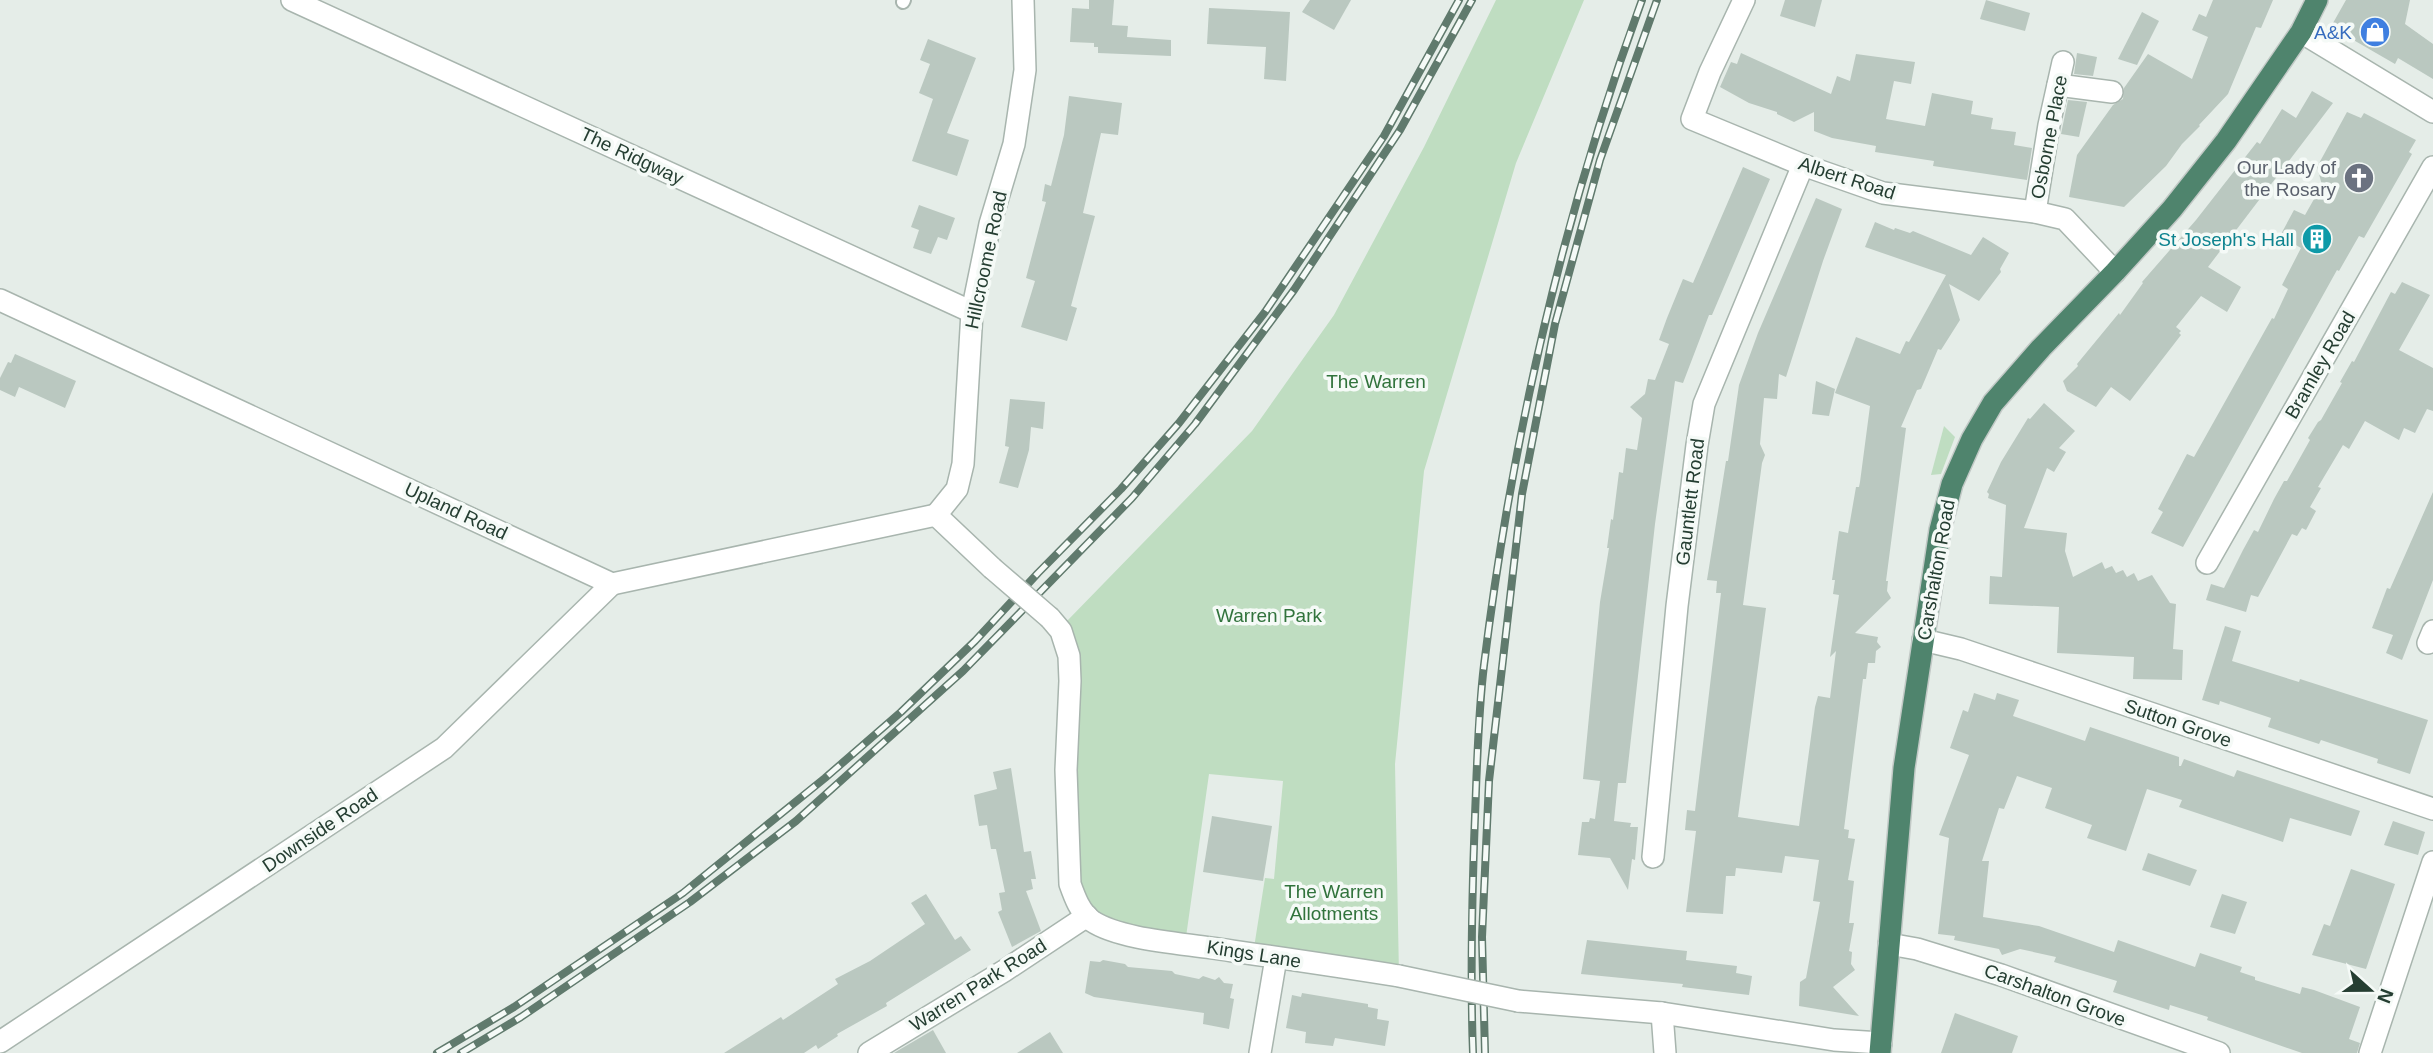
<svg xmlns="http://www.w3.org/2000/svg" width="2433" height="1053" viewBox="0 0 2433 1053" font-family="Helvetica,sans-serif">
<rect width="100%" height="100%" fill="#e5ede8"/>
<!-- green -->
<g fill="#bfddc1">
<path d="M1496 0H1584L1516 163 1424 471 1395 764 1399 976 1253 954 1265 878 1274 879 1283 781 1209 774 1185 944 1095 919 1074 883V640L1067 621 1252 431 1334 315 1424 147Z"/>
<path d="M1944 426 1955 437 1941 474 1931 475Z"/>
</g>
<!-- building -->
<g fill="#bac8c0">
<path d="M1089 0H1114L1112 25 1128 26 1127 37 1171 40V56L1098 53V47H1094V43L1070 42 1072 8 1089 9Z"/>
<path d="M1310 0H1351L1334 30 1302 12Z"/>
<path d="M1785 0H1822L1815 27 1780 16Z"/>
<path d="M1986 0 2030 13 2025 31 1980 19Z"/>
<path d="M2213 0H2273L2261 28 2256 27 2228 94 2199 125 2200 126 2182 144 2166 166 2124 207 2069 197 2077 155 2113 105 2123 99 2124 88 2148 54 2192 79 2208 37 2192 30 2199 14 2206 17Z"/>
<path d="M2346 0H2410L2405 24 2433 44V79L2398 58 2395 64 2350 38 2351 34 2333 23Z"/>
<path d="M1209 8 1290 12 1286 81 1264 79 1266 47 1207 44Z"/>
<path d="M2142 12 2159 21 2137 65 2118 59Z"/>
<path d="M928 39 976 58 947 133 969 140 957 176 912 161 933 99 919 93 930 64 920 60Z"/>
<path d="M1741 53 1831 94 1837 76 1850 81 1856 54 1915 62 1911 84 1894 81 1886 119 1925 126 1932 93 1973 101 1971 114 1993 118 1991 129 2016 132 2014 145 2032 148 2027 180 1933 166 1934 161 1875 152 1876 146 1832 138 1814 131V112L1794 122 1777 114V112L1749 103 1720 87 1731 62 1737 64Z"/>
<path d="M2077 53 2097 57 2093 76 2074 74Z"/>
<path d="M2312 91 2333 103 2208 267 2241 287 2227 312 2201 296 2176 327 2181 331 2179 333 2181 335 2130 401 2111 387 2096 407 2067 391 2063 381 2078 366 2077 364 2119 313 2120 315 2143 283 2142 282 2196 220 2257 142 2260 144 2282 109 2296 118Z"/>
<path d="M1069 96 1122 103 1118 135 1101 133 1083 213 1095 216 1071 306 1077 308 1067 341 1021 327 1035 281 1026 278 1046 202 1042 201 1045 184 1051 186 1064 135Z"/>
<path d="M2068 100 2087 102 2079 137 2061 134Z"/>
<path d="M2347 112 2361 118 2364 113 2416 140 2409 152 2412 154 2364 238 2359 236 2339 271 2337 270 2183 547 2151 533 2163 512 2158 509 2187 454 2194 457 2272 318 2274 319 2288 289 2282 285 2301 248 2280 236 2294 210 2305 215 2322 185 2317 167Z"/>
<path d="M1743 167 1770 179 1712 315H1709L1683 383 1675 381 1655 524 1626 783H1618L1614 821 1631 823 1630 827H1638L1635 860 1632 859 1628 890 1610 858 1578 855 1582 822H1589L1590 818 1595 819 1600 781 1583 779 1600 602 1609 548H1607L1611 519 1613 520 1619 472 1623 473 1626 448 1637 450 1642 418 1630 407 1645 394 1648 379 1655 380 1669 344 1659 340 1667 318 1683 279 1693 283Z"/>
<path d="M1816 198 1842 209 1823 261 1786 377 1779 374 1777 399 1764 398 1760 444 1765 455 1762 463 1743 605 1766 608 1738 817 1799 826 1815 707 1818 696 1830 698 1836 651 1830 657 1839 595 1833 594 1835 580H1832L1839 531 1848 533 1856 487H1859L1860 482 1870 406 1835 393 1856 337 1900 354 1906 341 1909 342 1946 275 1865 247 1875 222 1894 230 1895 228 1910 233 1913 231 1971 255 1983 237 2009 253 2000 269 2001 272 1979 301 1949 284 1960 320 1941 350 1938 349 1921 389 1917 390 1901 427 1906 428 1886 581H1888L1887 591 1891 598 1855 633 1878 637 1877 642 1881 647 1876 651 1875 663H1868L1866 679H1863L1844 829 1849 830 1848 838 1855 839 1848 880 1854 881 1849 923H1854L1849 951 1852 952 1851 964 1855 970 1833 987 1859 1016 1799 1006 1800 982 1806 978 1820 902 1813 901 1819 860 1785 856 1782 873 1736 868 1735 876H1726L1723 914 1686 912 1696 831 1685 830 1687 810 1695 811 1721 593H1716L1717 581 1707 580 1726 461H1728L1739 385 1758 333Z"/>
<path d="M919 205 955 218 947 240 938 237 931 254 913 248 919 230 911 227Z"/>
<path d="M2402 282 2430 295 2399 350 2433 368V411L2427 409 2415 433 2404 428 2399 440 2365 421 2349 449 2343 445 2318 487 2321 488 2310 507 2316 511 2306 530 2302 528 2297 536 2292 534 2258 597 2251 595 2246 612 2206 600 2211 584 2224 588 2243 550 2254 530 2258 532 2274 499 2284 481H2287L2310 440 2308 438 2318 422 2321 420 2342 383 2340 382 2352 361 2354 362 2391 292 2395 294Z"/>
<path d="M15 354 76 381 65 408 19 387 15 397 0 390V378L8 362 11 363Z"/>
<path d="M1816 381 1835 389 1829 416 1812 414Z"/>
<path d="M1010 399 1045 402 1043 429 1031 427 1029 450 1018 488 999 483 1009 447 1005 446Z"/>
<path d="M2044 403 2075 431 2059 448 2066 452 2054 472 2047 468 2024 528 2067 533 2065 551 2073 577 2102 562 2105 569 2112 566 2116 573 2123 570 2127 577 2134 573 2138 581 2152 575 2170 603 2176 604 2173 649 2183 650 2182 680 2133 679 2134 657 2057 653 2059 607 1989 604 1990 576 2002 577 2006 505 1988 498 1989 494 1987 492 2001 462 2028 418 2030 419Z"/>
<path d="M2433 492V580L2402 660 2386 653 2393 635 2372 628 2387 588 2390 589Z"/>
<path d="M2225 626 2241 631 2232 661 2299 682 2300 679 2428 720 2410 774 2377 763 2378 759 2321 740 2319 744 2268 727 2271 718 2220 701 2219 705 2202 700Z"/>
<path d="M1974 693 1995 700 1997 693 2019 700 2013 716 2085 741 2090 727 2179 757V766H2181L2184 759 2234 777 2237 770 2360 811 2351 836 2290 818 2283 842 2179 807 2182 800 2147 789 2126 851 2087 838 2092 825 2045 808 2052 788 2017 776 2004 809 1999 808 1982 861H1989L1983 917 2039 926 2114 952 2118 940 2195 967 2200 953 2242 967 2240 972 2255 977V980L2300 994 2302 987 2314 990 2360 1007 2349 1039 2360 1043 2357 1053H2302L2207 1020 2208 1017 2170 1005 2169 1010 2113 992 2117 981 2054 962 2056 957 2020 949 2002 955 1999 949 1954 940 1955 936 1938 934 1949 838 1939 835 1969 755 1950 748 1963 710 1968 712Z"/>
<path d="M1011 768 1024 852 1031 851 1036 879H1031L1033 889 1026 891 1041 931 1012 947 998 912 1002 910 999 893 1005 892 996 849H991L987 825 979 826 974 795 997 789 993 772Z"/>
<path d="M1212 816 1272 826 1263 881 1203 872Z"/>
<path d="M2393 821 2425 832 2418 855 2384 845Z"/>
<path d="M2148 853 2197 870 2190 886 2142 870Z"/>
<path d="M2351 869 2395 884 2366 969 2312 955 2324 924 2330 926Z"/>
<path d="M926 894 955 940 961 936 971 950 886 1003 887 1006 837 1034 838 1036 818 1049 816 1045 804 1053H724L781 1017 783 1020 838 984 835 979 870 961 925 924 911 903Z"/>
<path d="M2222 894 2247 902 2235 934 2210 927Z"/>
<path d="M1587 940 1687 951 1686 960 1737 966 1736 973 1752 976 1749 995 1682 987 1683 984 1581 974Z"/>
<path d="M1103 960 1125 964 1128 967 1172 971 1175 974 1199 979 1203 976 1215 980 1219 977 1224 983 1233 984 1230 998 1234 999 1229 1029 1203 1024 1204 1013 1094 997 1085 993 1090 961 1100 962Z"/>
<path d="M1302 993 1368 1004V1007L1378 1009 1377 1019 1389 1021 1385 1046 1335 1038 1333 1046 1305 1043 1306 1032 1286 1028 1292 995 1301 997Z"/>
<path d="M1955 1013 2018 1036 2012 1053H1941Z"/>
<path d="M933 1030 946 1053H894L899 1050Z"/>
<path d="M1050 1032 1063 1053H1017Z"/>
</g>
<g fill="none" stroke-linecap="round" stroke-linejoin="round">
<!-- service casing -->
<g stroke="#a8b5ae" stroke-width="16">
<path id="service" d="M903 2 904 0"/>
</g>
<!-- minor casing -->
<g stroke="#a8b5ae" stroke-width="24">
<g id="minor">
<path d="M292 0 972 312"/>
<path d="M1744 0 1710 72 1692 119 1803 165 1883 193 2035 212 2065 219 2115 272"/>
<path d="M2058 85 2112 92"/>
<path d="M2035 212 2049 125 2063 62"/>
<path d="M0 300 612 584 936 515"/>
<path d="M936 515 957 489 963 464 972 312 990 224 1014 144 1025 70 1023 0"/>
<path d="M936 515 992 568"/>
<path d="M2207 563 2433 167"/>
<path d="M1050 618 1061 631 1069 656 1070 681 1066 770 1070 884C1075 898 1080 912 1092 921 1119 939 1179 943 1212 948 1274 957 1337 966 1399 976"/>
<path d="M1923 640 1961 649 2038 675 2433 809"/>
<path d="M2428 643 2433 631"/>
<path d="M1653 857 1677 606 1697 445 1704 404 1803 165"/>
<path d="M1889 944 1917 949 2001 975 2219 1053"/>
<path d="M1518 1001 1662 1013 1834 1040 1881 1043"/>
<path d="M1662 1013 1665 1053"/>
<path d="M0 1042 444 748 612 584"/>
<path d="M869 1053 1004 971 1087 916"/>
<path d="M1260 1053 1276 958"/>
<path d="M2370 1053 2433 862"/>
</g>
</g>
<!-- tertiary casing -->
<g stroke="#a8b5ae" stroke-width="24">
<path id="tertiary" d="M2301 32 2433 112"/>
</g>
<!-- trunk casing -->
<g stroke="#c2c9c6" stroke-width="24">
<path id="trunk" d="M1880 1053 1904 768 1940 530 1952 484 1972 439 1993 403 2041 348 2115 272 2172 209 2226 141 2301 32 2317 0"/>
</g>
<!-- service -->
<use href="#service" stroke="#fff" stroke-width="12"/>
<!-- minor -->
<use href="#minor" stroke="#fff" stroke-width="21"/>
<!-- tertiary -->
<use href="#tertiary" stroke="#fff" stroke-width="21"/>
<!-- trunk -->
<use href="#trunk" stroke="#4f846d" stroke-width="21"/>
<!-- rail casing -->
<g stroke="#607a6d" stroke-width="8">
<g id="rail">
<path d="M437 1053 514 1007 683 893 825 778 901 712 975 641 1038 573 1121 489 1179 423 1265 312 1384 136 1459 0"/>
<path d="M461 1053 521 1017 690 902 796 821 963 671 1132 498 1195 424 1294 290 1400 130 1472 0"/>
<path d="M1473 1053C1470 974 1472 895 1475 816 1477 766 1478 715 1484 665 1512 438 1563 215 1642 0"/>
<path d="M1485 1053 1482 937 1489 781 1522 494 1555 324 1600 160 1657 0"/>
</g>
</g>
<!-- rail -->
<use href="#rail" stroke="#f5faf7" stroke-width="5" stroke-dasharray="16" stroke-linecap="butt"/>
<!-- minor-bridge casing -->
<g stroke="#a8b5ae" stroke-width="24" stroke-linecap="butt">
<g id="minor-bridge">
<path d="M992 568 1050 618"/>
<path d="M1399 976 1518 1001"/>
</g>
</g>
<!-- minor-bridge -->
<use href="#minor-bridge" stroke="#fff" stroke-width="21"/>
</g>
<!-- icons -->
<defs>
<g id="shop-disc" transform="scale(1.575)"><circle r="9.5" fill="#3f7fe0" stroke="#f5faf7"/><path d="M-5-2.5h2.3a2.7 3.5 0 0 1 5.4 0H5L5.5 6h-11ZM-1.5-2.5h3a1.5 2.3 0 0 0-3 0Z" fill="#fff"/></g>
<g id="church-disc" transform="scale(1.575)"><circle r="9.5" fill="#6b7280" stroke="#f5faf7"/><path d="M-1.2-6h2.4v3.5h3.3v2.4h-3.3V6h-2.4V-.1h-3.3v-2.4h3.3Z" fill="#fff"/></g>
<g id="building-disc" transform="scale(1.575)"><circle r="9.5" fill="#0f9aa8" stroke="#f5faf7"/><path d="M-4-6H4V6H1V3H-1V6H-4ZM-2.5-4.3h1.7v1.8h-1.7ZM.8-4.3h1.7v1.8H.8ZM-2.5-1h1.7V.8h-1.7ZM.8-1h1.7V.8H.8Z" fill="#fff"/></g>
</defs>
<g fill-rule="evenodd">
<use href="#shop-disc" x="2375" y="32"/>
<use href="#church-disc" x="2359" y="178"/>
<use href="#building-disc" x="2317" y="239"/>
</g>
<g text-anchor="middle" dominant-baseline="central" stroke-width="7" stroke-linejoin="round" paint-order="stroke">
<!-- shop labels -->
<g font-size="19" fill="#366cbe" stroke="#f5faf7" text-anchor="end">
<text x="2352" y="32">A&amp;K</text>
</g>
<!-- street labels -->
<g font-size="19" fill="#253e32" stroke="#f5faf7">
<text transform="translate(2049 137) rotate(-79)">Osborne Place</text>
<text transform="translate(632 156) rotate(25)">The Ridgway</text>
<text transform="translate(1847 178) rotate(18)">Albert Road</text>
<text transform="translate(986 260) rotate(-78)">Hillcroome Road</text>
<text transform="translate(2320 365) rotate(-60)">Bramley Road</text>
<text transform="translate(1690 502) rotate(-83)">Gauntlett Road</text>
<text transform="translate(456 511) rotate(25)">Upland Road</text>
<text transform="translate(1936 570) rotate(-80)">Carshalton Road</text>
<text transform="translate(2178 723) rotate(19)">Sutton Grove</text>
<text transform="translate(320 830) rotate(-34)">Downside Road</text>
<text transform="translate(1254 954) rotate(9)">Kings Lane</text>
<text transform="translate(978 985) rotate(-32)">Warren Park Road</text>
<text transform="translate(2055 995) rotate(20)">Carshalton Grove</text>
</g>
<!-- worship labels -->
<g font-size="19" fill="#5b616d" stroke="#f5faf7" text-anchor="end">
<text x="2336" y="167">Our Lady of<tspan x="2336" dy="22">the Rosary</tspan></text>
</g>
<!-- culture labels -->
<g font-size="19" fill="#0d838f" stroke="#f5faf7" text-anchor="end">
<text x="2294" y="239">St Joseph's Hall</text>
</g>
<!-- park labels -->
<g font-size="19" fill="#31733c" stroke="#f5faf7">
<text x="1376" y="381">The Warren</text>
<text x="1269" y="615">Warren Park</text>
<text x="1334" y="891">The Warren<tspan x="1334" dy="22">Allotments</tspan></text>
</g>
</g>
<!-- north arrow -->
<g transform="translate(2370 990) rotate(111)" stroke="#f5faf7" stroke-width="5" paint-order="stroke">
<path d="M0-5L12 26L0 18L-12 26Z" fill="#253e32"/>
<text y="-10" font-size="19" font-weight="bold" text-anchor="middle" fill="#253e32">N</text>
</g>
</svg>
